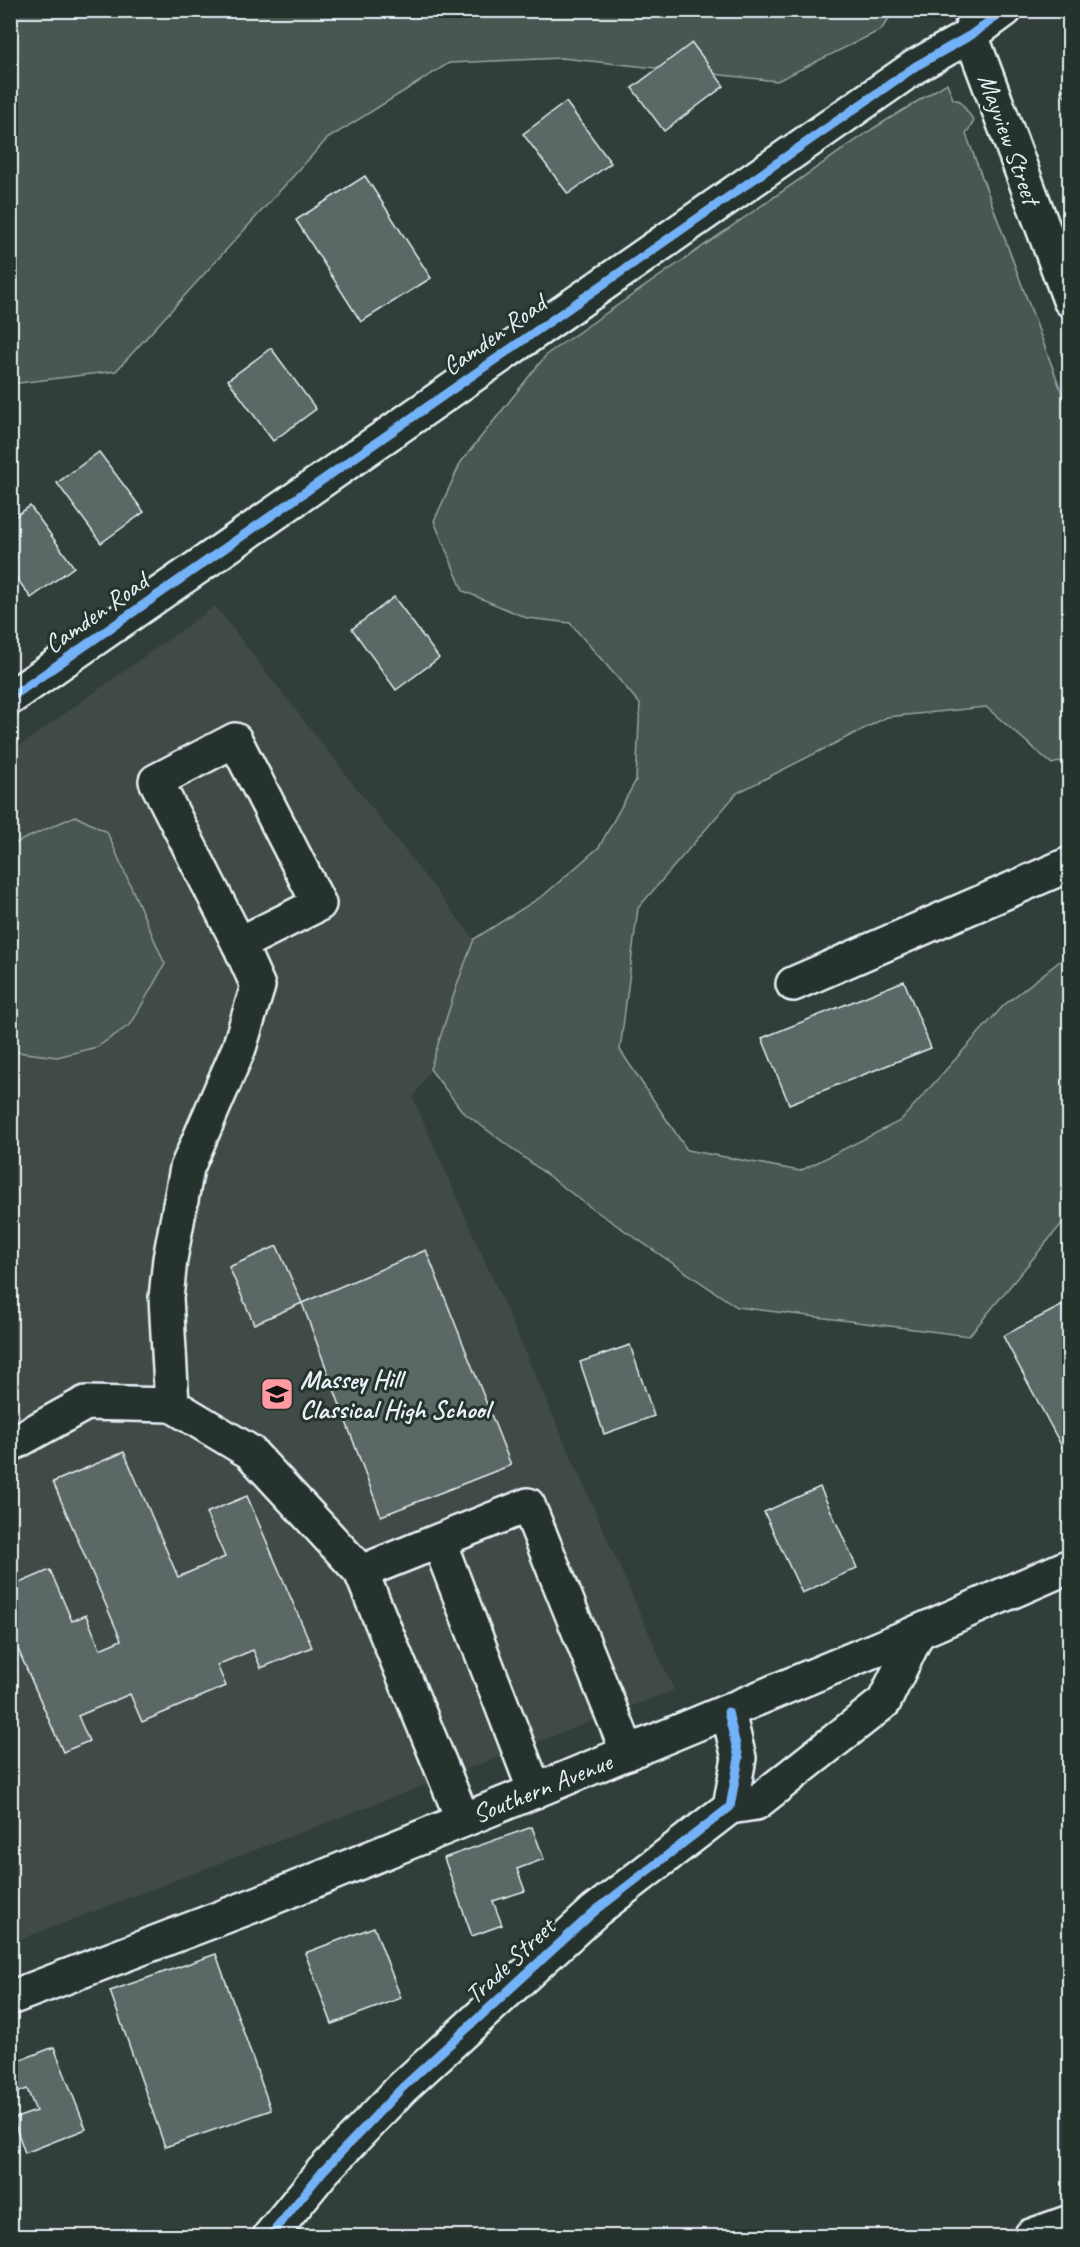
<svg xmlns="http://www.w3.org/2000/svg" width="1080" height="2247" viewBox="0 0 1080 2247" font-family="Caveat,sans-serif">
<rect width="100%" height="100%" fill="#323e39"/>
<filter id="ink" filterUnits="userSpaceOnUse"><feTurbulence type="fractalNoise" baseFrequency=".0167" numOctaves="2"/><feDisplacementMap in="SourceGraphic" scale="12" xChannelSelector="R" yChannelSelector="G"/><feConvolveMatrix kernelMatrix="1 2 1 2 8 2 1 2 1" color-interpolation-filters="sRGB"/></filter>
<g filter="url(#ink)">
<!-- built -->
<path fill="#3f4b46" d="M215 606 494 965 413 1098 674 1690 11 1943V752Z"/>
<!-- green -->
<g fill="#495651" stroke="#98a4a4" stroke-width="1.5">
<path d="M10 11H894L881 30 777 81 562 58 449 63 327 139 116 371 11 384Z"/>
<path d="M947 83 953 99 960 101 974 121 966 134 1069 412V759L1052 764 986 707 887 717 737 793 638 908 620 1050 687 1150 800 1171 900 1121 1004 1005 1069 954V1215L969 1336 737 1307 590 1207 463 1112 430 1069 458 982 474 939 544 895 599 847 636 780 640 704 570 623 527 618 463 591 434 521 461 462 547 354 874 128Z"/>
<path d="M75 816 107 832 165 964 131 1024 97 1047 57 1057 17 1052 10 1049 11 845Z"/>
</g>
<!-- building -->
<g fill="#5c6865" stroke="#e8f1f8" stroke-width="1.5">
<path d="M692 43 724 86 664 131 632 88Z"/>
<path d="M1070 85V103L1061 91Z"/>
<path d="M566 102 611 163 568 194 523 134Z"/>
<path d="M365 176 431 278 361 322 296 220Z"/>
<path d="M271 348 316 409 273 441 228 380Z"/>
<path d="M99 452 144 512 101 543 57 483Z"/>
<path d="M30 506 74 567 31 598 10 569V520Z"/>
<path d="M394 597 439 658 396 690 352 629Z"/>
<path d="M904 981 931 1048 789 1104 762 1038Z"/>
<path d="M277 1246 302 1303 254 1324 229 1267Z"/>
<path d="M426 1250 511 1465 381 1516 302 1303Z"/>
<path d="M1067 1303 1070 1306V1462L1003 1336Z"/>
<path d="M630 1345 654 1416 604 1434 580 1362Z"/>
<path d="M124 1452 178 1577 225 1557 206 1513 247 1496 312 1647 261 1668 253 1650 217 1665 226 1686 142 1722 130 1694 78 1716 89 1741 63 1752 10 1631V1587L50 1570 72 1621 86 1615 100 1649 121 1640 53 1482Z"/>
<path d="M820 1487 857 1568 802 1593 764 1512Z"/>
<path d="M532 1827 544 1859 517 1869 525 1891 493 1901 502 1925 472 1936 444 1858Z"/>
<path d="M374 1927 401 1998 332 2024 305 1953Z"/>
<path d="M216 1954 271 2110 165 2147 110 1991Z"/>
<path d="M54 2047 86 2129 25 2153 13 2119 36 2111 27 2089 10 2096V2064Z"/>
</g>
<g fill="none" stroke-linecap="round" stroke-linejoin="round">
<!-- minor casing -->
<g stroke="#e8f1f8" stroke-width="38">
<g id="minor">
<path d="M974 14 971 35 1070 300"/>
<path d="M10 698 916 66 971 35 1005 10"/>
<path d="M235 740 319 904 239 944 156 781Z"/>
<path d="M793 984 1070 864"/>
<path d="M172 1405 166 1298 170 1259 187 1168 239 1048 258 986 239 944"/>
<path d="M10 1445 86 1403 172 1405 250 1452 361 1572 463 1820"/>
<path d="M439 1542 535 1791"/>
<path d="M361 1572 528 1505 628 1753"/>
<path d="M730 1807 756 1803 884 1702 918 1632"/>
<path d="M270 2236 323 2171 402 2088 595 1911 730 1807 739 1758 728 1712"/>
<path d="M1031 2236 1070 2222"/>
</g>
</g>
<!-- major casing -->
<g stroke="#e8f1f8" stroke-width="38">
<path id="major" d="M10 1998 257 1904 535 1791 918 1632 1070 1566"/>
</g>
<!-- minor -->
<use href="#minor" stroke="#26332d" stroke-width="33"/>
<!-- major -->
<use href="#major" stroke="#26332d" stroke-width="33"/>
<!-- cycleway casing -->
<g stroke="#26332d" stroke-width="13">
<g id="cycleway">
<path d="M10 698 916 66 971 35 1005 10"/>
<path d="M270 2236 323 2171 402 2088 595 1911 730 1807 739 1758 728 1712"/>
</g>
</g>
<!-- cycleway -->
<use href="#cycleway" stroke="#73b2f8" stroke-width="9"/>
</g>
</g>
<!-- icons -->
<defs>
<g id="school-square" transform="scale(1.725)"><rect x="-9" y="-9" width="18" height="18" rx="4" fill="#ff9aa2" stroke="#26332d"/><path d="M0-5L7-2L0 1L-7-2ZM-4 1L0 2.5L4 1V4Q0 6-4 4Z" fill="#111"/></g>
</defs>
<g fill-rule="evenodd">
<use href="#school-square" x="277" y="1394"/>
</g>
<g text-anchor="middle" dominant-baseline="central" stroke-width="6" stroke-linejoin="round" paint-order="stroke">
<!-- street labels -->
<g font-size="26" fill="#e8f1f8" stroke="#26332d">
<text transform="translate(1009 139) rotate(70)">Mayview Street</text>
<text transform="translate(494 335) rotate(-35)">Camden Road</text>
<text transform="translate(96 613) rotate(-35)">Camden Road</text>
<text transform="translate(542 1788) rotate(-22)">Southern Avenue</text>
<text transform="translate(510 1961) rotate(-43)">Trade Street</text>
</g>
<!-- poi labels -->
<g font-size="26" font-weight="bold" fill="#e8f1f8" stroke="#26332d" text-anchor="start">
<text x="300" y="1379">Massey Hill<tspan x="300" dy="30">Classical High School</tspan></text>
</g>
</g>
<!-- margin -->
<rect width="1080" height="2247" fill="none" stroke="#26332d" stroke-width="36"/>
<rect x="18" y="18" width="1044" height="2211" fill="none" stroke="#e8f1f8" stroke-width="2" filter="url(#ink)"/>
</svg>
